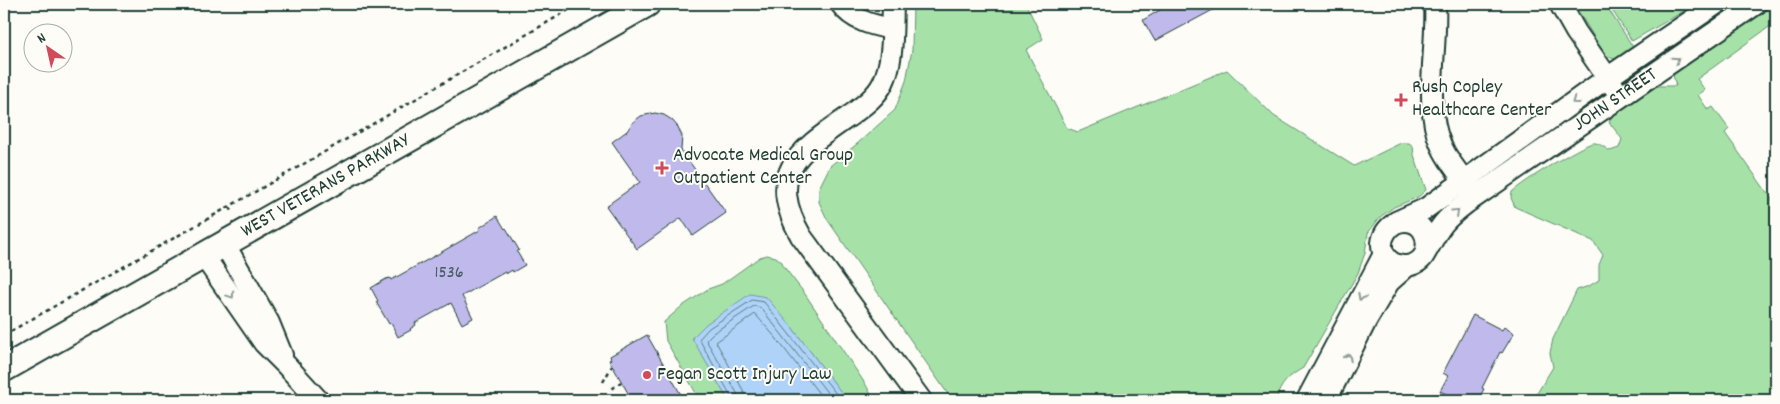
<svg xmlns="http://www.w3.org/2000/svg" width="1780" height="404" viewBox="0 0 1780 404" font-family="Dekko,sans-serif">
<rect width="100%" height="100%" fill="#fdfcf7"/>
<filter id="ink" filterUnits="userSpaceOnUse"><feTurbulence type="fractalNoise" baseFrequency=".02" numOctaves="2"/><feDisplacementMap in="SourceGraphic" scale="10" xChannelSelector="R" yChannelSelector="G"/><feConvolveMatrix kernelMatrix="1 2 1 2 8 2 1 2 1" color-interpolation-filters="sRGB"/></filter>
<g filter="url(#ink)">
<!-- green -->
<g fill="#a6e2a8" stroke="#62906e">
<path d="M913 4H1026L1043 39 1026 50 1067 128 1078 132 1227 70 1274 116 1354 166 1401 143H1409L1413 146 1414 155 1426 190 1418 197 1394 207 1380 217 1368 233 1365 253 1358 273 1303 368C1289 376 1280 384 1276 400H952L827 219 819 202V188L830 166 857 144 895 110 906 81 912 50Z"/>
<path d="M1574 4H1605L1635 50C1622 58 1619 63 1605 55Z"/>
<path d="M1608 4H1696L1632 41Z"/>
<path d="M1765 4H1776V22L1697 79 1705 90 1698 95 1708 110 1713 107 1729 129 1725 133 1776 205V400H1533L1553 367 1550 353 1553 339 1577 290 1589 286 1599 280V265L1603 255 1593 241 1515 207 1511 198 1512 192C1521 183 1581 145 1593 143 1598 142 1605 148 1610 151L1619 148 1622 139 1609 122 1614 112 1650 86H1676L1672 71Z"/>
<path d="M767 255 776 257 782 262 784 267 805 294 866 385 874 400H847L791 326 692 337 728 400H700L666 341 664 322 681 307 708 289 722 284 760 257Z"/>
</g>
<!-- water -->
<path fill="#afd3f8" stroke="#7597aa" d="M750 294 766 297 791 326 847 400H728L692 338 706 324Z"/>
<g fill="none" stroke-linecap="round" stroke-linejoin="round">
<!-- shore -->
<g stroke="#597982" stroke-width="1">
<path d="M732 400 731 396 699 339 709 328 752 300 764 302 841 400"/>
<path d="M738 400 737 393 706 340 713 333 754 306 761 308 833 400"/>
<path d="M746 400 743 390 716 342 755 314 776 338 824 400"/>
</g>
</g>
<!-- building -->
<g fill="#c0baec" stroke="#1f3d34">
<path d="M1170 4H1224L1155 41 1143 20Z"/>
<path d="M655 113 664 115 672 120 678 127 682 136 681 150 726 213 693 236 681 218 637 249 606 206 640 182 612 142 627 131 633 122 641 116Z"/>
<path d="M497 216 505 229 506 228 512 238 519 250 517 252 525 265 513 272 512 270 506 274 505 272 462 296 473 318 462 324 451 303 415 323 416 325 410 329 411 330 398 337 391 323 389 324 376 302 378 301 371 288 386 279 390 278 391 280 438 254 480 230 479 228Z"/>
<path d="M1473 315 1502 330 1504 327 1514 333 1502 353 1500 352 1482 388 1484 389 1478 400H1459L1440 391 1448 376 1443 373Z"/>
<path d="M647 335 684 400H632L616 372 609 360 611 359 610 356Z"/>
</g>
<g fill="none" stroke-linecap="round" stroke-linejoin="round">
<!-- minor casing -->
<g stroke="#1f3d34" stroke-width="24">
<g id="minor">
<path d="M841 4C853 21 873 25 892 29"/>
<path d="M893 4C892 29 894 60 883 83 876 97 863 106 851 115 801 150 764 171 801 236L921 400"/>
<path d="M1435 4C1438 46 1423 105 1441 145 1448 162 1462 177 1473 192"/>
<path d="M1560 4 1576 32 1614 87"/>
<path d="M1396 222 1425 209 1607 78 1716 4"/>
<path d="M224 243 269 323 282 355"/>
<path id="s1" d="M1426 250C1429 235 1421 221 1405 221 1389 221 1377 239 1384 254 1392 269 1413 270 1423 257 1430 246 1435 234 1443 224 1450 215 1460 208 1469 201L1756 4"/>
<path d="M203 255 264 343 287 366 318 400"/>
<path d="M1308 398 1384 254"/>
<path d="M1326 400 1366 321 1389 282 1407 266"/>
</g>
</g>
<!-- major casing -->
<g stroke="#1f3d34" stroke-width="29">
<g id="major">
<path id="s2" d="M4 369 647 4"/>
</g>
</g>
<!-- path -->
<g stroke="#1f3d34" stroke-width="2.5" stroke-dasharray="4 4" stroke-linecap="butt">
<path d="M230 207 233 213"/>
<path d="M4 335 302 165 579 4"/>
<path d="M603 382 612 366"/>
<path d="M612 389 621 382"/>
<path d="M624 400 630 397"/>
</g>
<!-- minor -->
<use href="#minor" stroke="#fdfcf7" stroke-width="20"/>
<!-- major -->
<use href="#major" stroke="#fdfcf7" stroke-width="25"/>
</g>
<!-- one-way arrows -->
<defs><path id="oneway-chevron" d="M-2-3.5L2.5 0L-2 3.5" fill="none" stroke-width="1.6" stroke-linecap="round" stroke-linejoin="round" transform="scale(1.25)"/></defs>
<g stroke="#8e9c96">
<use href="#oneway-chevron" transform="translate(1676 60) rotate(-35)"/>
<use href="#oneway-chevron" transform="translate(1575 101) rotate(144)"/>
<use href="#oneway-chevron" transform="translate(1456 212) rotate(-42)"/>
<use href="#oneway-chevron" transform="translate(231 295) rotate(56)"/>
<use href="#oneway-chevron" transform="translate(1361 297) rotate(118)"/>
<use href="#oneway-chevron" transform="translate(1348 357) rotate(-63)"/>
</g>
</g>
<!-- markers -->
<g fill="#d1495b" stroke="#fdfcf7" stroke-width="2">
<path d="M1398.5 92.5h5v5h5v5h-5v5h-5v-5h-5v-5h5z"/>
<path d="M659.5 160.5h5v5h5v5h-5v5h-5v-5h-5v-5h5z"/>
<circle cx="647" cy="375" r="5"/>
</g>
<g text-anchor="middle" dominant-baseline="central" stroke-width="4" stroke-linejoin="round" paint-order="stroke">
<!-- number labels -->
<g font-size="18" fill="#475c62">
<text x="449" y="273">1536</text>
</g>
<!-- poi labels -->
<g font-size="20" fill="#1f3d34" stroke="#fdfcf7" text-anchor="start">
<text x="1412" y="88">Rush Copley<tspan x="1412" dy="23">Healthcare Center</tspan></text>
<text x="673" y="156">Advocate Medical Group<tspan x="673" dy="23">Outpatient Center</tspan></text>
<text x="657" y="375">Fegan Scott Injury Law</text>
</g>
<!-- street labels -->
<g font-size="20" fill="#1f3d34" stroke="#fdfcf7">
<text stroke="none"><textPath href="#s1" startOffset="385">JOHN STREET</textPath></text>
<text stroke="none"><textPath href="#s2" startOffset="370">WEST VETERANS PARKWAY</textPath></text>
</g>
</g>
<!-- margin -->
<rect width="1780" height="404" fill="none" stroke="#fdfcf7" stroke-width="20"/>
<rect x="10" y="10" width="1760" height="384" fill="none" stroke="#1f3d34" stroke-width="2" filter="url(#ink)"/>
<!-- north arrow -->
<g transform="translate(48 48) rotate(326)"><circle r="24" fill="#fdfcf7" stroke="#a4b0a9"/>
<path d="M0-4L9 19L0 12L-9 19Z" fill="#d1495b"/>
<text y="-8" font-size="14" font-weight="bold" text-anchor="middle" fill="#1f3d34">N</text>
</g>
</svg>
